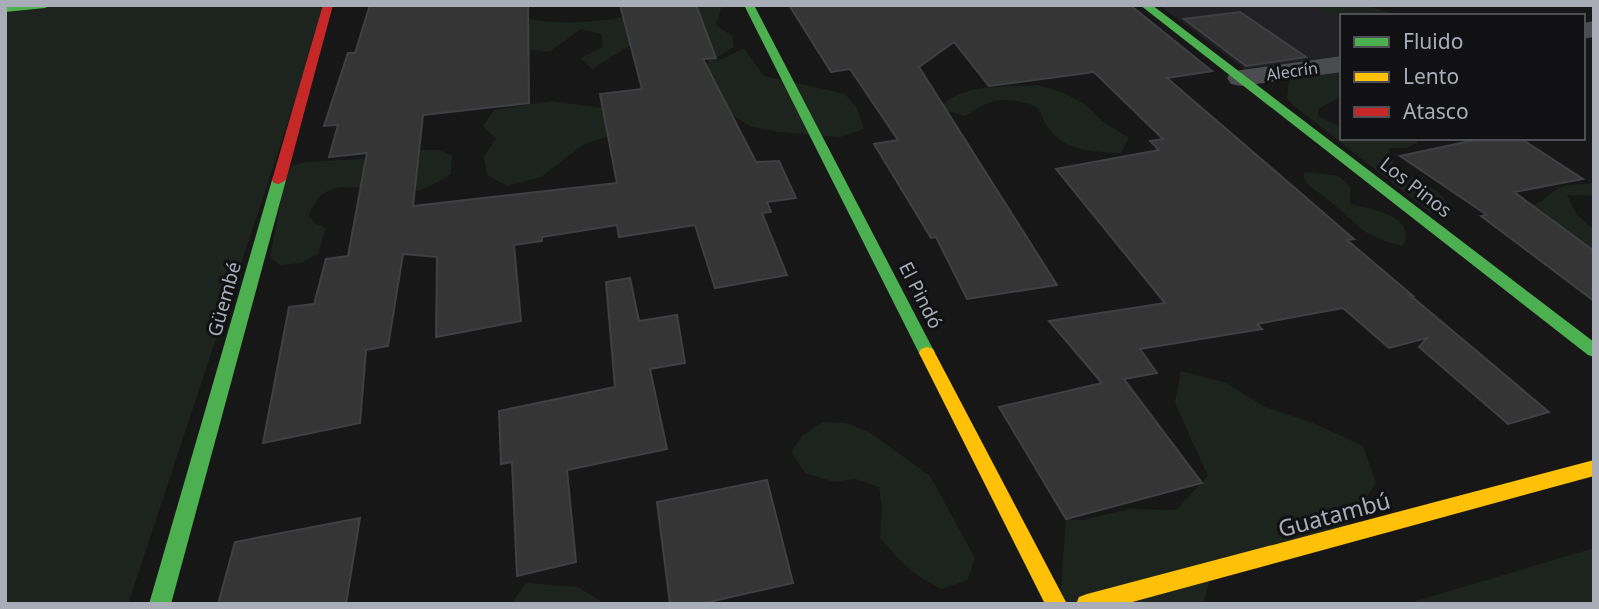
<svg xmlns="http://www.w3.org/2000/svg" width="1599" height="609" viewBox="0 0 1599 609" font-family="'Noto Sans',sans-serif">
<rect width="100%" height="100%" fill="#171717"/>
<!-- built -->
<path fill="#212123" d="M1159 5H1350L1342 16V56L1245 69Z"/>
<!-- green -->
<g fill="#1d241e">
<path d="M45 5H327L128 604H5V9Z"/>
<path d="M675 5H722L716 25 732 36 734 47 716 58 718 61 744 48 764 76 845 94 857 108 864 129 840 137 779 132 752 127 732 115 708 107 705 69 711 55 631 45 592 69 581 58 602 47V34L581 29 549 52 500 46 511 15C567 30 621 20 675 5Z"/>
<path d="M1315 5H1363L1402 16H1342V21Z"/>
<path d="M1342 69V96L1318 109V116L1342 128V138H1417V143L1406 148H1389C1384 177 1443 177 1452 214L1431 213 1293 105 1287 98 1289 78Z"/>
<path d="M1037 85 1064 93 1086 105 1102 121 1129 138 1121 153C1080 151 1053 150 1038 107 1005 96 995 96 965 116L938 108C966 82 1001 88 1037 85Z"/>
<path d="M552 101C573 105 591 105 611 110L612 135 584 144 541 177 507 186 487 175 484 156 496 139 483 126 494 110Z"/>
<path d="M419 150H439L452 156 451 174C437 183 422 191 406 193 371 197 327 166 309 215L314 223 326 228 318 254 301 263 280 265 270 257 287 168 305 162 379 158Z"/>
<path d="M1308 172 1338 176 1350 186V204C1368 208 1419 216 1403 246L1384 241 1365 232 1330 201 1307 184 1303 174Z"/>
<path d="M1594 183V196L1567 195 1577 215 1594 230V255L1525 208C1541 205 1546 196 1559 188 1570 183 1582 185 1594 183Z"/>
<path d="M1181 371 1226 383 1265 407 1313 423 1363 446 1376 483 1336 541 1213 568 1203 604H1060L1066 519 1084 520 1128 509 1176 510 1208 476 1175 403Z"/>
<path d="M823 422 846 423 869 432 930 476 975 558 967 580 942 589C910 574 903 563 880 538L882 508 879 487 856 479 834 482 805 473 791 452 802 436Z"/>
<path d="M1594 548V604H1406Z"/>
<path d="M526 583 578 587 605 604H511Z"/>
</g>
<!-- building -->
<g fill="#353536" stroke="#3f4043" stroke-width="2">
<path d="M370 5H528L529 103 423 115 413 206 617 183 600 94 642 89 620 5H696L716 58 703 59 756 162 779 161 796 198 767 202 771 212 762 213 787 275 715 288 695 225 619 237 617 225 542 237V241L514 245 521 321 436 337 437 257 403 254 388 346 366 350 360 423 263 443 289 307 314 304 326 259 348 256 367 153 329 157 338 125 324 126 348 53H355Z"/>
<path d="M789 5H1130L1212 71 1167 78 1354 239 1347 240 1413 296H1411L1549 412 1508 424 1419 347 1427 338 1389 348 1343 308 1257 324 1262 329 1140 349 1157 373 1124 379 1202 483 1066 519 999 407 1102 383 1049 321 1165 303 1056 169 1159 150 1150 141 1163 139 1094 72 989 86 954 42 919 67 1057 285 967 299 936 237 931 238 874 144 898 140 850 69 831 72Z"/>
<path d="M1240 12 1306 57 1246 66 1184 19Z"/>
<path d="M1484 138H1520L1583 179 1514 192 1594 251V301L1481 216 1487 215 1400 156Z"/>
<path d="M630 278 639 321 677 315 685 363 650 369 667 449 567 470 576 562 517 576 512 462 501 464 499 411 615 387 606 282Z"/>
<path d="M767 480 793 583 700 604H670L657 502Z"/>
<path d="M360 518 346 604H218L235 542Z"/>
</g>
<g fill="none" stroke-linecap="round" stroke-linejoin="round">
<!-- street -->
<g fill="#4b4c50" fill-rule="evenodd">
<path d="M1594 21V37L1583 39V23Z"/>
<path d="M1342 56V72L1241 86 1231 84 1227 78 1231 72 1241 70Z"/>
</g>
<!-- fast -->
<g fill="#4caf50" fill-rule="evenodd">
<path d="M50 5 45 8 5 12V6Z"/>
<path d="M744 5H754L935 353 933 357H921L919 353Z"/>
<path d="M1140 5H1152L1594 342V357L1588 355Z"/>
<path d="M279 176 286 180 171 604H149L272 180Z"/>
</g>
<!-- slow -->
<g fill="#ffc107" fill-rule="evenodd">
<path d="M927 347 933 349 935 353 1067 604H1045L919 353 921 349Z"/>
<path d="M1594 460V476L1125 604H1076L1079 597 1087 594Z"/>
</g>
<!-- jam -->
<path fill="#c62828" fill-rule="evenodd" d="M323 5H333L286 180 279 184 274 183 272 180Z"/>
</g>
<g text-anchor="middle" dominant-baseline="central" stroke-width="6" stroke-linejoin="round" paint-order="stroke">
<!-- far-street labels -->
<g font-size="16" fill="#a8adb8" stroke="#111113">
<text transform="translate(1292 71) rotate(-8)">Alecrín</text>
</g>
<!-- street labels -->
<g font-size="19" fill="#a8adb8" stroke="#111113">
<text transform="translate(1416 187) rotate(38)">Los Pinos</text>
<text transform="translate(921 295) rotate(63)">El Pindó</text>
<text transform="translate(224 299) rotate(-74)">Güembé</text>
</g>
<!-- near-street labels -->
<g font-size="23" fill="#a8adb8" stroke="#111113">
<text transform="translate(1334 514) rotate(-15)">Guatambú</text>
</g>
</g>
<!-- border -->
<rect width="1599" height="609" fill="none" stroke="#a8adb8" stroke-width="14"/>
<!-- legend -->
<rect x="1340" y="14" width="245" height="126" fill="#111113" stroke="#4d4f55" stroke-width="2"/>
<rect x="1354" y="37" width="35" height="10" fill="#4caf50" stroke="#4d4f55" stroke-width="2"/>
<text x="1403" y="49" font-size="21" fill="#a8adb8">Fluido</text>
<rect x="1354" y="72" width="35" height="10" fill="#ffc107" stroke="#4d4f55" stroke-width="2"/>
<text x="1403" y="84" font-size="21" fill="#a8adb8">Lento</text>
<rect x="1354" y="107" width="35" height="10" fill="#c62828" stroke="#4d4f55" stroke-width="2"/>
<text x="1403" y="119" font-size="21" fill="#a8adb8">Atasco</text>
</svg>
